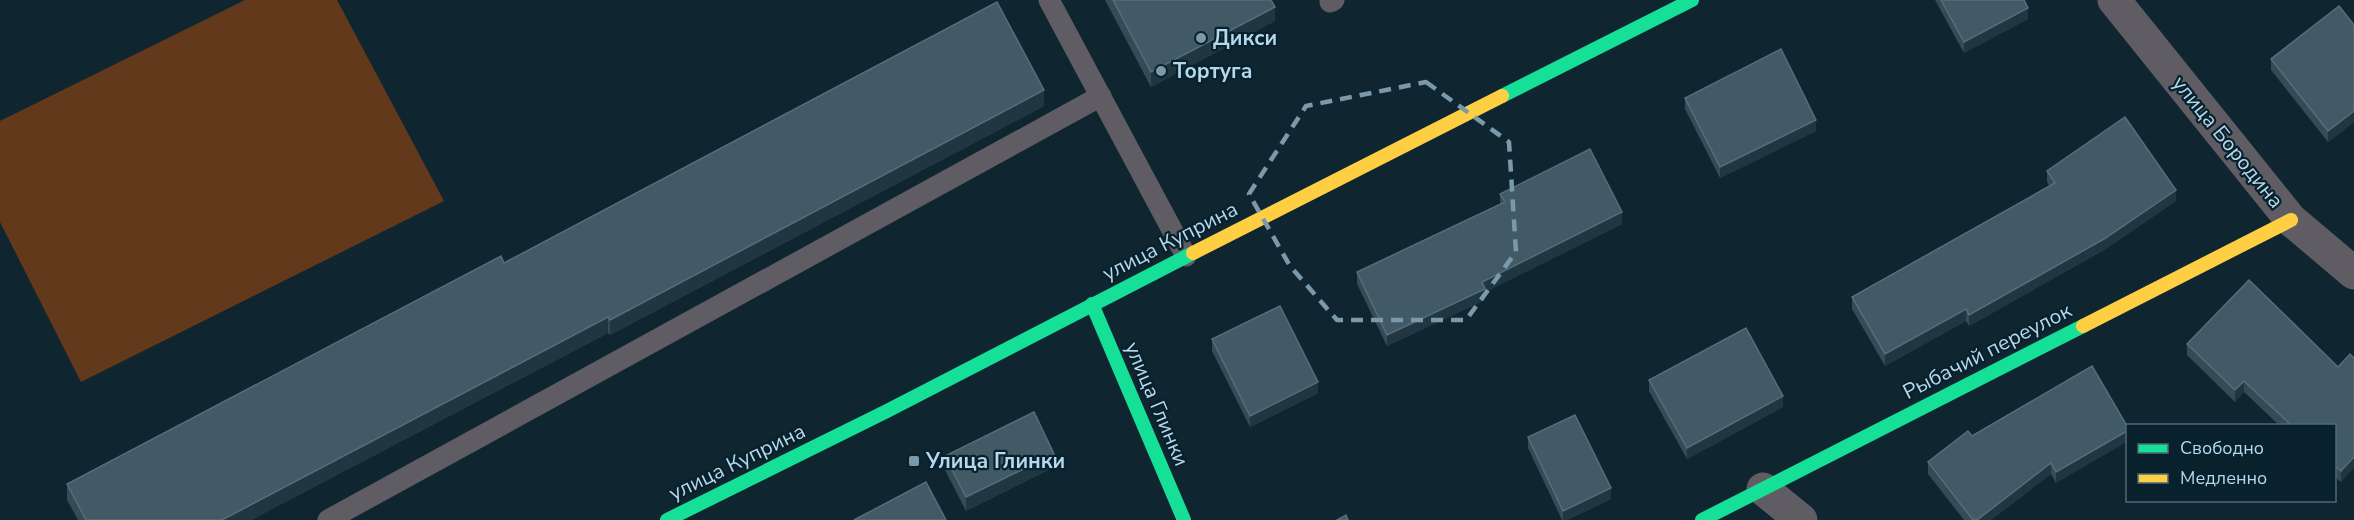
<svg xmlns="http://www.w3.org/2000/svg" width="2354" height="520" viewBox="0 0 2354 520" font-family="'Nunito Sans',sans-serif">
<rect width="100%" height="100%" fill="#0f2631"/>
<!-- green -->
<path fill="#62391a" d="M245 0H337L444 201 81 382 0 222V121Z"/>
<g fill="none" stroke-linecap="round" stroke-linejoin="round">
<!-- lane -->
<g stroke="#5f5d63" stroke-width="21">
<path d="M1049 0 1186 256"/>
<path d="M1330 2 1334 0"/>
<path d="M328 520 1101 96"/>
</g>
<!-- street -->
<g stroke="#5f5d63" stroke-width="33">
<path d="M2114 0 2291 220 2354 273"/>
<path d="M1763 489 1801 520"/>
</g>
<!-- fast -->
<g stroke="#16e098" stroke-width="14">
<path d="M1502 96 1692 0"/>
<path d="M1092 304 1184 520"/>
<path d="M667 520 887 411 1193 253"/>
<path d="M1702 520 2083 326"/>
</g>
<!-- slow -->
<g stroke="#ffcf43" stroke-width="14">
<path d="M1193 253 1502 96"/>
<path d="M2083 326 2291 220"/>
</g>
</g>
<!-- wall -->
<g fill="#354b55">
<path d="M1105 0H1271L1275 21 1151 87Z"/>
<path d="M1935 0H2024L2028 19 1964 53Z"/>
<path d="M2354 25V122L2328 142 2271 70V59Z"/>
<path d="M1685 98 1816 131 1720 178 1685 109Z"/>
<path d="M1044 106 610 335 608 333 251 520H78L67 500V484L504 263Z"/>
<path d="M2047 171 2176 201 2104 250 1969 326 1966 321 1885 366 1852 309V297L2049 186 2047 182Z"/>
<path d="M1500 194 1622 224 1485 292V300L1387 346 1357 284V272L1500 204Z"/>
<path d="M1212 339 1318 393 1250 427 1212 351Z"/>
<path d="M2187 344 2338 367 2354 358 2341 482 2334 476V426H2280L2244 392 2235 402 2187 355Z"/>
<path d="M2092 366 2056 483 2051 474 1991 520H1964L1928 474V462L1972 436Z"/>
<path d="M1649 380 1783 407 1687 459 1649 391Z"/>
<path d="M1528 437 1611 499 1567 520H1562L1528 448Z"/>
<path d="M945 456 1054 467 966 511 945 470Z"/>
</g>
<!-- shaded-wall -->
<g fill="#203640">
<path d="M1275 7V21L1151 87V72Z"/>
<path d="M2028 8V19L1964 53V42Z"/>
<path d="M1044 90V106L610 335V320Z"/>
<path d="M2354 111V122L2328 142V131Z"/>
<path d="M1816 120V131L1720 178V167Z"/>
<path d="M2176 190V201L2104 250 1969 326V315Z"/>
<path d="M1622 212V224L1485 292V300L1387 346V335L1482 282Z"/>
<path d="M1966 309V321L1885 366V354Z"/>
<path d="M608 317V333L251 520H222Z"/>
<path d="M2244 381V392L2235 402V390Z"/>
<path d="M1318 382V393L1250 427V416Z"/>
<path d="M1783 396V407L1687 459V448Z"/>
<path d="M2127 431V442L2056 483V472Z"/>
<path d="M1054 454V467L966 511V497Z"/>
<path d="M2354 457V468L2341 482V471Z"/>
<path d="M2051 463V474L1991 520H1977Z"/>
<path d="M1611 488V499L1567 520H1563V511Z"/>
</g>
<!-- building -->
<g fill="#425a66" stroke="#546e7b" stroke-width="1.5">
<path d="M1113 0H1271L1275 7 1151 72Z"/>
<path d="M1941 0H2024L2028 8 1964 42Z"/>
<path d="M997 2 1044 90 610 320 608 317 222 520H86L67 484 501 256 504 263Z"/>
<path d="M2339 6 2354 25V111L2328 131 2271 59Z"/>
<path d="M1781 49 1816 120 1720 167 1685 98Z"/>
<path d="M2125 117 2176 190 2104 239 1969 315 1966 309 1885 354 1852 297 2055 183 2047 171Z"/>
<path d="M1590 149 1622 212 1482 282 1485 289 1387 335 1357 272 1505 202 1500 194Z"/>
<path d="M2249 280 2338 367 2350 354 2354 358V457L2341 471 2334 465V426H2292L2244 381 2235 390 2187 344Z"/>
<path d="M1280 306 1318 382 1250 416 1212 339Z"/>
<path d="M1746 328 1783 396 1687 448 1649 380Z"/>
<path d="M2092 366 2127 426V431L2056 472 2051 463 1977 520H1973L1928 462 1968 431 1972 436Z"/>
<path d="M1034 412 1054 454 966 497 945 456Z"/>
<path d="M1575 415 1611 488 1563 511 1528 437Z"/>
<path d="M926 482 946 520H854Z"/>
<path d="M1346 515 1348 520H1337Z"/>
</g>
<!-- marked area -->
<path fill="none" stroke="#7a9aab" stroke-width="4.5" stroke-dasharray="12 8" stroke-linejoin="round" d="M1426 82 1509 142 1516 252 1466 320H1337L1290 266 1249 194 1306 106Z"/>
<!-- markers -->
<g fill="#7a9aab" stroke="#09212d" stroke-width="2">
<circle cx="1201" cy="38" r="6"/>
<circle cx="1161" cy="71" r="6"/>
<rect x="908" y="455" width="12" height="12" rx="3"/>
</g>
<g text-anchor="middle" dominant-baseline="central" stroke-width="4.5" stroke-linejoin="round" paint-order="stroke">
<!-- poi labels -->
<g font-size="21" font-weight="bold" fill="#b4d8ec" stroke="#09212d" text-anchor="start">
<text x="1213" y="38">Дикси</text>
<text x="1173" y="71">Тортуга</text>
<text x="926" y="461">Улица Глинки</text>
</g>
<!-- street labels -->
<g font-size="21" fill="#b4d8ec" stroke="#09212d">
<text transform="translate(2228 142) rotate(51)">улица Бородина</text>
<text transform="translate(1170 241) rotate(-27)">улица Куприна</text>
<text transform="translate(1987 351) rotate(-27)">Рыбачий переулок</text>
<text transform="translate(1157 404) rotate(67)">улица Глинки</text>
<text transform="translate(737 462) rotate(-26)">улица Куприна</text>
</g>
</g>
<!-- legend -->
<rect x="2126" y="424" width="210" height="78" fill="#09212d" stroke="#4d6a79" stroke-width="1.5"/>
<rect x="2138" y="444" width="30" height="9" fill="#16e098" stroke="#4d6a79" stroke-width="1.5"/>
<text x="2180" y="454" font-size="18" fill="#b4d8ec">Свободно</text>
<rect x="2138" y="474" width="30" height="9" fill="#ffcf43" stroke="#4d6a79" stroke-width="1.5"/>
<text x="2180" y="484" font-size="18" fill="#b4d8ec">Медленно</text>
</svg>
